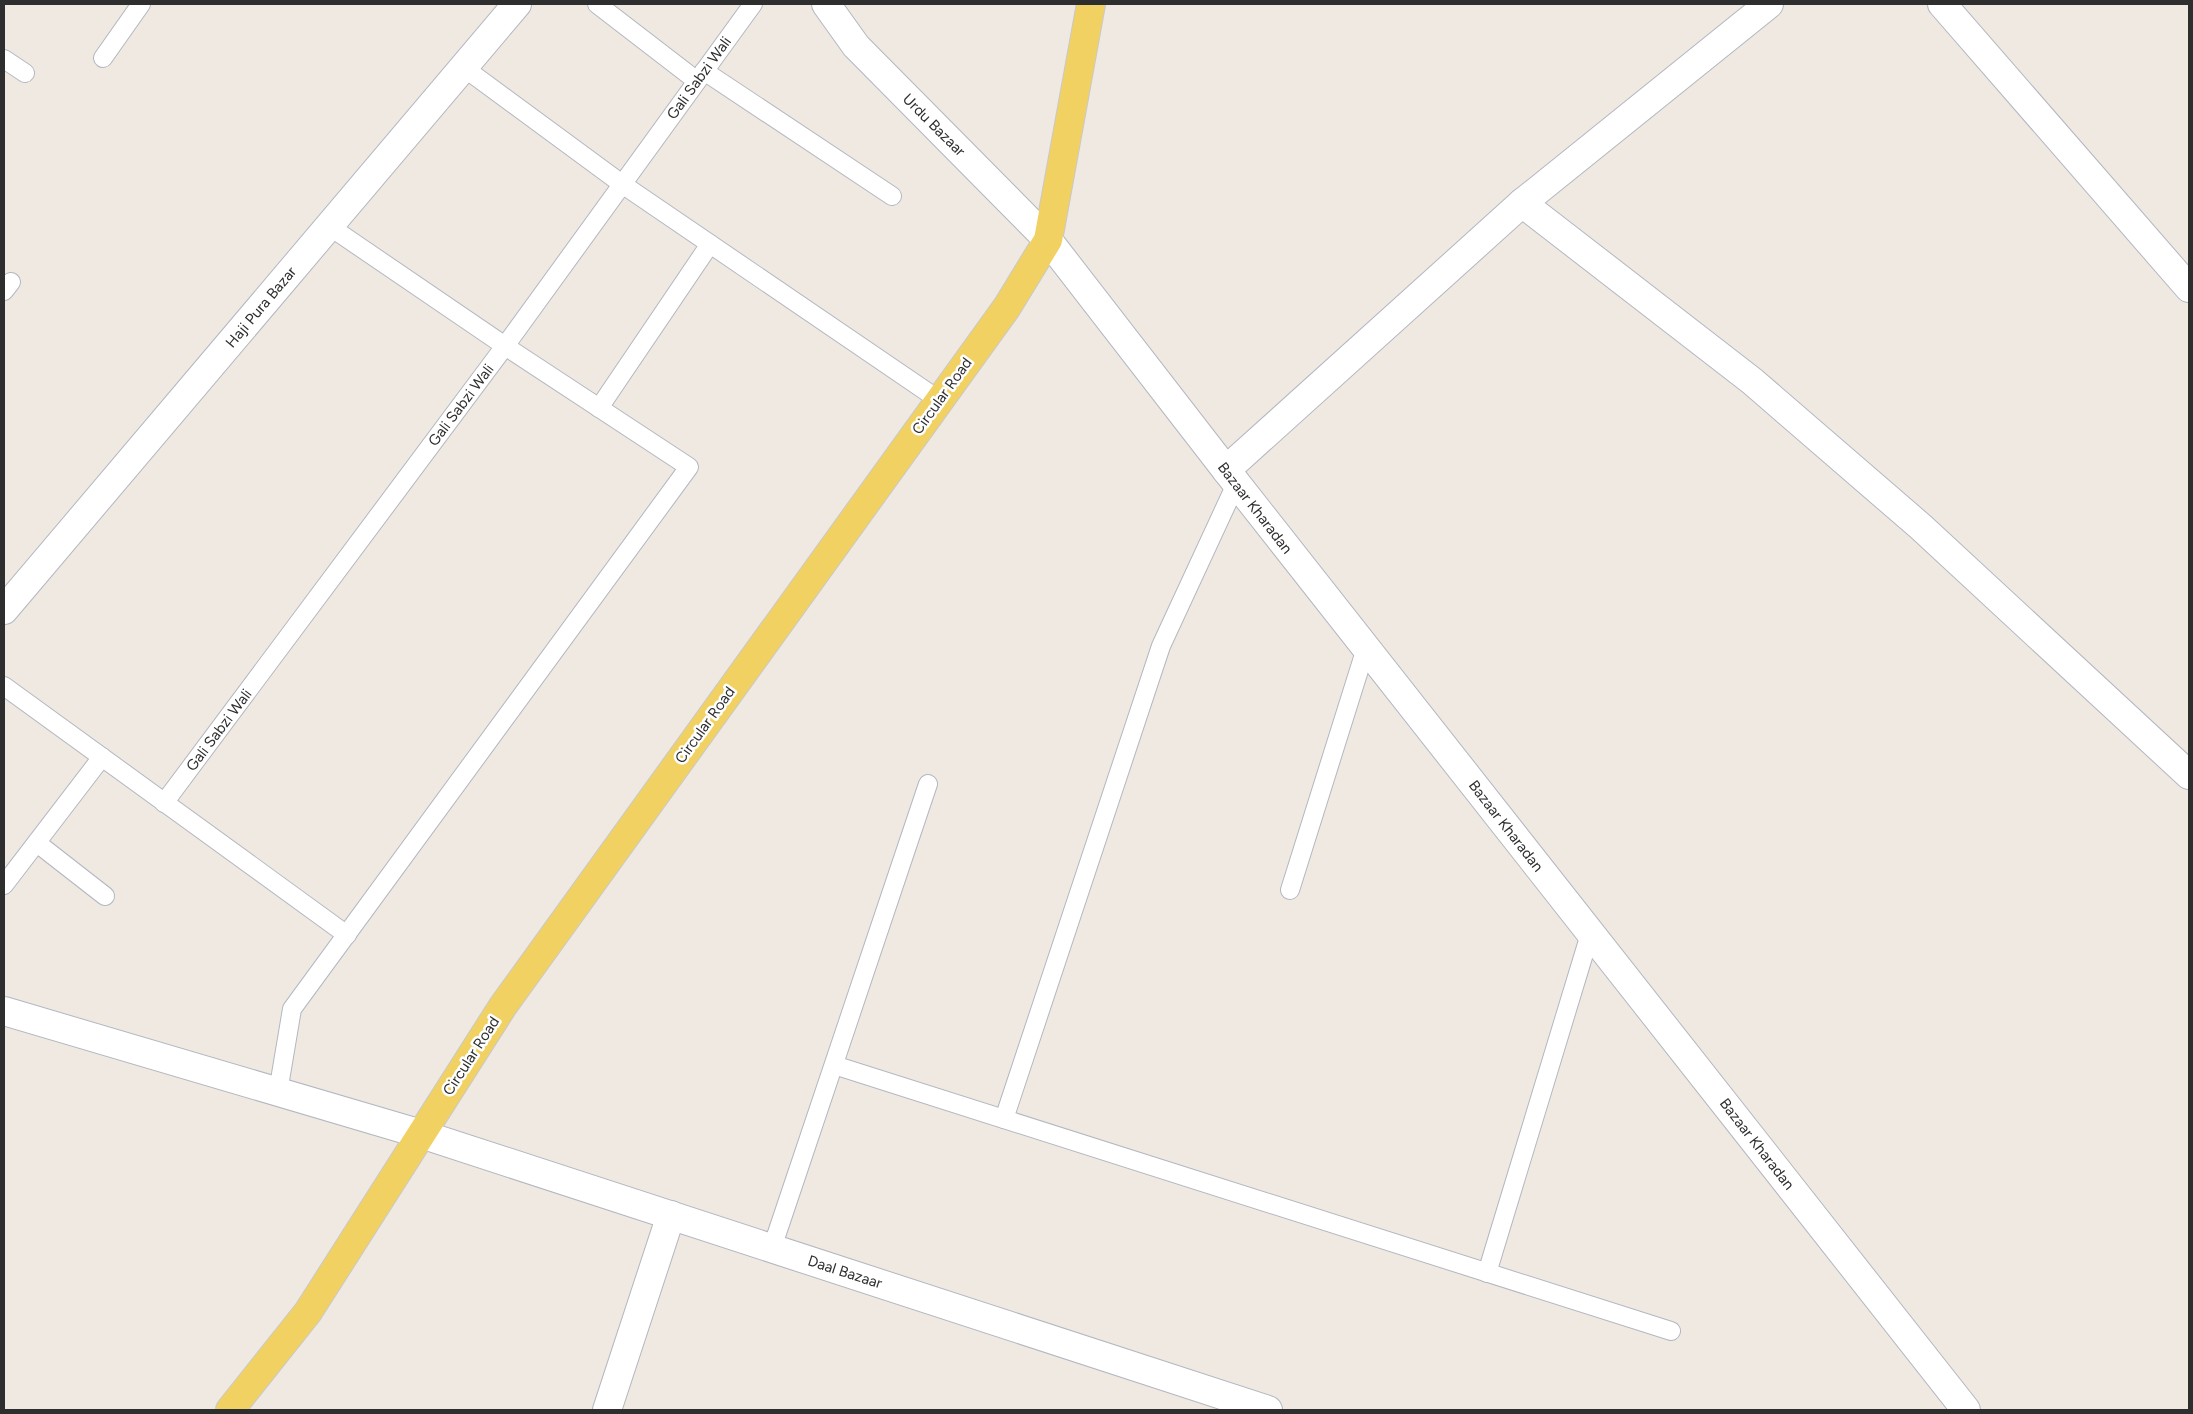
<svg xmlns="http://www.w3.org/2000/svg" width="2193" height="1414" viewBox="0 0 2193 1414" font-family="Figtree,sans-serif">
<rect width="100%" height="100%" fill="#efe9e1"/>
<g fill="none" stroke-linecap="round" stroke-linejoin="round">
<!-- service casing -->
<g stroke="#b4b7c1" stroke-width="20">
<g id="service">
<path d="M597 4 697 81"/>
<path d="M103 58 141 4"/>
<path d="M4 59 25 73"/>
<path d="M463 67 622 184 939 400"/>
<path d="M704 71 892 196"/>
<path d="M4 291 11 282"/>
<path d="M599 408 710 244"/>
<path d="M4 686 347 935"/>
<path d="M164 803 505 346 753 4"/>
<path d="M37 843 105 896"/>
<path d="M4 885 102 757"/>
<path d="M1290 890 1366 648"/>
<path d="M834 1065 1671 1331"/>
<path d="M278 1092 292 1009 689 467 505 346 329 226"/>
<path d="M1004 1119 1161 646 1236 484"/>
<path d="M772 1248 928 784"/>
<path d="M1487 1273 1590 934"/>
</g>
</g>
<!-- minor casing -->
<g stroke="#b4b7c1" stroke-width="30">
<g id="minor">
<path d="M826 4 856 46 1048 240"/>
<path d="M1522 203 1752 381 1921 527 2189 775"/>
<path d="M1226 470 1522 203 1769 4"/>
<path d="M4 610 517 4"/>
<path d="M4 1011 421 1134 1268 1410"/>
<path d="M607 1410 671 1215"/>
</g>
</g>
<!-- tertiary casing -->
<g stroke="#b4b7c1" stroke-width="30">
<g id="tertiary">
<path d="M1942 4 2189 288"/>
<path d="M1048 240 1226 470 1966 1410"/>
</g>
</g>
<!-- primary casing -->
<g stroke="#c9c9c9" stroke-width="30">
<path id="primary" d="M230 1410 308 1312 503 1006 1007 307 1048 240 1091 4"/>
</g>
<!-- service -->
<use href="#service" stroke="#fff" stroke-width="18"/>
<!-- minor -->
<use href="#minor" stroke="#fff" stroke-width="28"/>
<!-- tertiary -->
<use href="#tertiary" stroke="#fff" stroke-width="28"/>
<!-- primary -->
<use href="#primary" stroke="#f2d163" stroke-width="28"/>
</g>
<g text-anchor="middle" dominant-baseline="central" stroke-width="5" stroke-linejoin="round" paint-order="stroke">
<!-- street labels -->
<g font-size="15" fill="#2e2e2e" stroke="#fff">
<text transform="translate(699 78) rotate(-54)">Gali Sabzi Wali</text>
<text transform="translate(934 125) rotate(45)">Urdu Bazaar</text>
<text transform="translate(261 307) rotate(-50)">Haji Pura Bazar</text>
<text transform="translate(942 396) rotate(-54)">Circular Road</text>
<text transform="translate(461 405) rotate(-53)">Gali Sabzi Wali</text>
<text transform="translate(1255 508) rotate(52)">Bazaar Kharadan</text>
<text transform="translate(705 725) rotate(-54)">Circular Road</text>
<text transform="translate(219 730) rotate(-53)">Gali Sabzi Wali</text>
<text transform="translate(1506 826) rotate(52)">Bazaar Kharadan</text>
<text transform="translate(471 1056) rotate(-57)">Circular Road</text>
<text transform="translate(1757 1144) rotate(52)">Bazaar Kharadan</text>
<text transform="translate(845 1272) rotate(18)">Daal Bazaar</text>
</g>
</g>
<!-- border -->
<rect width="2193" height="1414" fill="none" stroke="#2e2e2e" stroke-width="10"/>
</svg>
